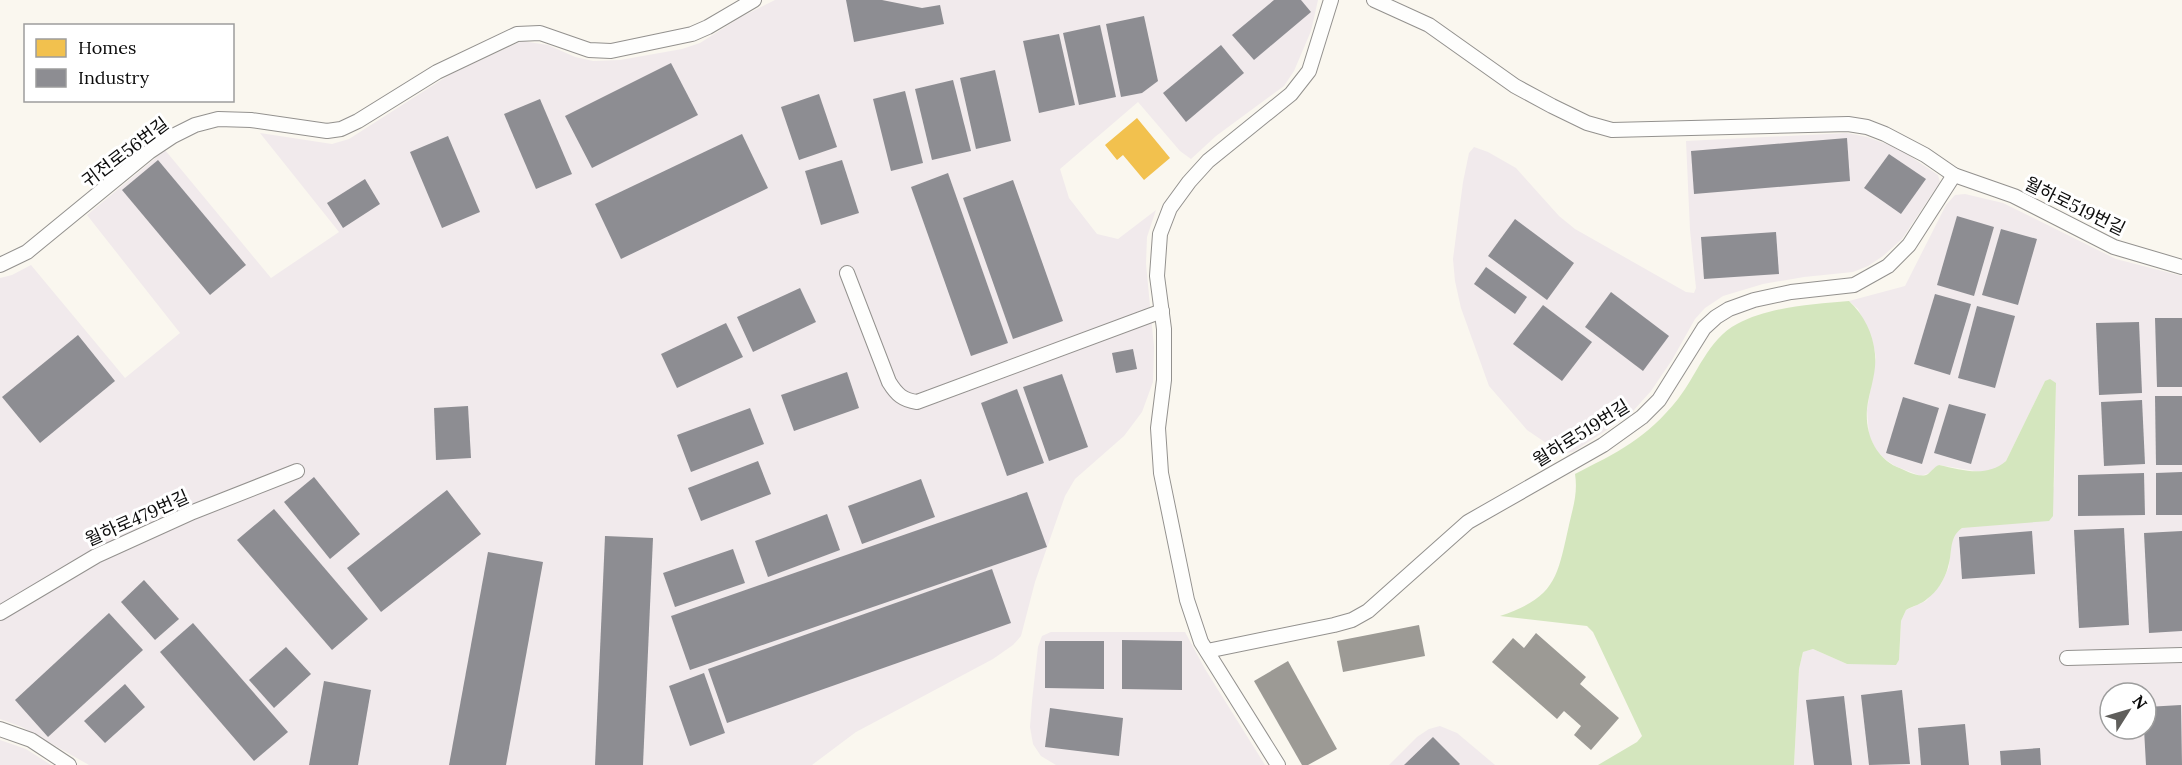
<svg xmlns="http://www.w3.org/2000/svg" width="2182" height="765" viewBox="0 0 2182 765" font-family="Lora,'Noto Sans KR',serif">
<rect width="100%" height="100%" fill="#faf7ef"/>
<!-- industrial -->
<g fill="#f1eaec" fill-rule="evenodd">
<path d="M775 0H1318L1311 31 1294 71 1284 86 1216 136 1191 159 1180 151 1138 102 1060 169 1069 198 1097 234 1118 239 1156 210 1147 237 1146 264 1154 347 1153 382 1142 412 1124 436 1075 479 1065 496 1035 582 1021 636 1013 645 993 659 856 732 812 765H89L22 727 0 719V278L12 275 31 265 125 378 180 333 87 215 165 150 271 278 339 232 260 133 332 144 349 139 449 75 522 41 548 45 575 57 593 61 620 60 682 49 700 43 741 17Z"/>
<path d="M1847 133 1867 137 1898 148 1938 175 1940 182 1902 239 1883 256 1868 266 1853 272 1804 277 1763 284 1723 296 1705 308 1695 319 1672 360 1651 391 1633 411 1613 426 1573 452 1564 453 1549 445 1527 430 1489 386 1461 308 1455 281 1453 259 1463 182 1469 153 1474 147 1488 152 1516 168 1559 216 1575 229 1686 292 1694 293 1696 288 1690 230 1686 141Z"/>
<path d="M1965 194 2003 203 2116 259 2182 276V765H1794L1799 669 1803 652 1813 649 1847 664H1896L1899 660 1901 621 1906 610 1926 601 1941 584 1949 567 1952 538 1956 533 1962 528 2054 487 2056 383 2045 381 2006 461 1996 470 1981 472 1939 465 1929 473 1921 476 1895 466 1885 459 1876 450 1869 435 1867 410 1876 357 1872 339 1858 309 1849 301 1905 286 1946 205 1955 195ZM2110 693H2146V729H2110Z"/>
<path d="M1051 632H1185L1205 669 1265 765H1056L1041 756 1033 744 1030 727 1032 701 1038 647 1042 636Z"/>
<path d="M1440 726 1457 733 1495 765H1389L1417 737 1429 729Z"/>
<path d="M0 740 26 749 51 765H0Z"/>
</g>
<!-- forest -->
<path fill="#d4e6be" d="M1849 301C1864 315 1873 333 1875 354 1877 373 1869 391 1867 409 1865 433 1875 457 1897 467 1905 470 1920 479 1928 474 1932 471 1934 467 1939 465 1963 470 1986 478 2006 461L2045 381 2050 379 2056 383 2053 516 2049 521 1962 528C1948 538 1953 553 1948 567 1945 579 1937 592 1927 599 1922 604 1913 606 1906 610L1901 621 1899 660 1896 665 1847 664 1813 649 1803 652 1799 669 1794 765H1598L1637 742 1642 736 1593 632 1587 626 1500 616C1556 597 1557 578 1569 525 1573 507 1578 493 1575 474 1618 452 1646 439 1678 399 1697 375 1708 339 1737 324 1769 307 1812 304 1849 301Z"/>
<!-- homes -->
<path fill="#f2c14e" d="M1137 118 1170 158 1144 180 1123 155 1117 160 1105 145Z"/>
<!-- industry -->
<g fill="#8d8d92">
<path d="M846 0H882L922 8 940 5 944 24 854 42Z"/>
<path d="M1274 0H1301L1311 12 1254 60 1232 35Z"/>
<path d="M1144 16 1158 81 1142 93 1121 97 1106 24Z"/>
<path d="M1100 25 1116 97 1079 105 1063 33Z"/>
<path d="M1059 34 1075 105 1039 113 1023 41Z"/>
<path d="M1221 45 1244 73 1186 122 1163 93Z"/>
<path d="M671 63 698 115 592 168 565 116Z"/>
<path d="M995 70 1011 141 976 149 960 78Z"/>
<path d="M953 80 971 151 932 160 915 89Z"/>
<path d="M905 91 923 163 891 171 873 99Z"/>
<path d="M819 94 837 147 799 160 781 107Z"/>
<path d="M540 99 572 174 536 189 504 114Z"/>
<path d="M742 134 768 188 621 259 595 204Z"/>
<path d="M448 136 480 212 442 228 410 152Z"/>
<path d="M1847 138 1850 181 1694 194 1691 151Z"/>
<path d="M1889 154 1926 179 1901 214 1864 188Z"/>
<path d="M158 160 246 265 210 295 122 190Z"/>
<path d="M842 160 859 213 821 225 805 171Z"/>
<path d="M948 173 1008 343 971 356 911 187Z"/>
<path d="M365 179 380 204 343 228 327 203Z"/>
<path d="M1013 180 1063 321 1013 339 963 198Z"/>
<path d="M1957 216 1994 227 1974 296 1937 285Z"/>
<path d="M1515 219 1574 263 1547 300 1488 256Z"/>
<path d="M2001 229 2037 239 2018 305 1982 295Z"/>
<path d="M1776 232 1779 274 1704 279 1701 237Z"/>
<path d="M1486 267 1527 297 1515 314 1474 284Z"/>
<path d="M800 288 816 322 753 352 737 317Z"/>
<path d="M1611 292 1669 336 1643 371 1585 327Z"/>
<path d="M1935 294 1971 304 1950 375 1914 364Z"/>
<path d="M1543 305 1592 342 1562 381 1513 344Z"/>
<path d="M1977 306 2015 316 1995 388 1958 378Z"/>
<path d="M2155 318H2182V387H2157Z"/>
<path d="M2139 322 2142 393 2099 395 2096 323Z"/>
<path d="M726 323 743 357 677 388 661 354Z"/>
<path d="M78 335 115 381 40 443 2 397Z"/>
<path d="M1133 349 1137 369 1116 373 1112 353Z"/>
<path d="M847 372 859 408 794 431 781 395Z"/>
<path d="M1062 374 1088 447 1049 461 1023 387Z"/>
<path d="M1017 389 1044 463 1007 476 981 403Z"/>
<path d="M2155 396H2182V465H2156Z"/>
<path d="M1903 397 1939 408 1922 464 1886 453Z"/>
<path d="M2142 400 2145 464 2104 466 2101 402Z"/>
<path d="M1949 404 1986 414 1971 464 1934 453Z"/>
<path d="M468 406 471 458 436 460 434 408Z"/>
<path d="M750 408 764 444 691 472 677 435Z"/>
<path d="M758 461 771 494 701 521 688 488Z"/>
<path d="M2182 472V515H2156V473Z"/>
<path d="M2144 473 2145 515 2078 516V475Z"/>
<path d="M314 477 360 534 330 559 284 502Z"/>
<path d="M921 479 935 517 862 544 848 506Z"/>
<path d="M447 490 481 534 381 612 347 568Z"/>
<path d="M1027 492 1047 547 690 670 671 616Z"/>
<path d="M274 509 368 619 332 650 237 540Z"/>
<path d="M827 514 840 550 768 577 755 541Z"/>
<path d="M2124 528 2129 625 2079 628 2074 530Z"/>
<path d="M2032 531 2035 574 1962 579 1959 537Z"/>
<path d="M2182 531V631L2149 633 2144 533Z"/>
<path d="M605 536 653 538 643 765H595Z"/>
<path d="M733 549 745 583 675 607 663 573Z"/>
<path d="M488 552 543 562 506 765H449Z"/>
<path d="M992 569 1011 623 727 723 708 669Z"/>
<path d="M144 580 179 619 155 640 121 602Z"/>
<path d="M109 613 143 650 48 737 15 700Z"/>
<path d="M193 623 288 732 254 761 160 652Z"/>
<path d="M1122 640 1182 641V690L1122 689Z"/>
<path d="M1045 641H1104V689L1045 688Z"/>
<path d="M286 647 311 674 274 708 249 680Z"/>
<path d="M704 673 725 733 690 746 669 686Z"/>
<path d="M324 681 371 690 358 765H309Z"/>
<path d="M125 684 145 707 105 743 84 721Z"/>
<path d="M1902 690 1910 764 1869 765 1861 695Z"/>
<path d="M1844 696 1852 765H1814L1806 700Z"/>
<path d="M2181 705 2182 765H2146L2144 729H2146V707Z"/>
<path d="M1050 708 1123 718 1119 756 1045 747Z"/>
<path d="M1965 724 1969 765H1921L1918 728Z"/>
<path d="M1433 737 1460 764 1459 765H1404Z"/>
<path d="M2040 748 2041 765H2001L2000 751Z"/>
</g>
<!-- building -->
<g fill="#9c9a95">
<path d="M1419 625 1425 656 1343 672 1337 641Z"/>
<path d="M1536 633 1586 677 1580 684 1619 718 1591 750 1574 735 1581 726 1564 711 1557 719 1492 662 1513 638 1524 648Z"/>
<path d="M1288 661 1337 749 1308 765H1302L1254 681Z"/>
</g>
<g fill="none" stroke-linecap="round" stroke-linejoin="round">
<!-- service casing -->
<g stroke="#93918e" stroke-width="16">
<g id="service">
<path d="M1374 0 1429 25 1515 86 1552 106 1587 123 1612 130 1848 124 1867 127 1885 134 1925 155 1954 175 2014 196 2114 247 2182 267"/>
<path d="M0 265 27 252 149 152 173 136 195 125 218 119 251 120 327 131 341 129 358 121 437 72 517 34 540 33 589 50 611 51 692 34 708 27 754 0"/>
<path d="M847 273 889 382C897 395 903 400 917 402L1162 311"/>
<path d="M0 613 96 556 193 512 297 471"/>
<path d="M1207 651 1334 625 1352 620 1368 611 1468 522 1603 445 1642 417 1659 400 1704 328 1716 317 1729 309 1754 300 1791 292 1854 285 1888 266 1909 245 1954 175"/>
<path d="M2067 658 2182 655"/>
<path d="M0 729 31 740 69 765"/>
<path d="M1278 765 1201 642 1187 600 1161 473 1158 428 1164 380V329L1157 276 1160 234 1170 208 1189 182 1208 161 1291 94 1309 71 1331 0"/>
</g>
</g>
<!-- service -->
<use href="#service" stroke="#fefefd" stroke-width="14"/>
</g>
<g text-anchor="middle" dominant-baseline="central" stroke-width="6" stroke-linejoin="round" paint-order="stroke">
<!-- street labels -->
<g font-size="18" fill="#0b0b0b" stroke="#fff">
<text transform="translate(125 152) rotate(-37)">귀전로56번길</text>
<text transform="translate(2075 206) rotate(26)">월하로519번길</text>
<text transform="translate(1581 433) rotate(-32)">월하로519번길</text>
<text transform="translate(137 518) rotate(-24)">월하로479번길</text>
</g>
</g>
<!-- legend -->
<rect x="24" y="24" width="210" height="78" fill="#ffffff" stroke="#9d9d9d" stroke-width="1.5"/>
<rect x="36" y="39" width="30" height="18" fill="#f2c14e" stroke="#9d9d9d" stroke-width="1.5"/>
<text x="78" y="54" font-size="18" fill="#0b0b0b">Homes</text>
<rect x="36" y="69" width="30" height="18" fill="#8d8d92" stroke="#9d9d9d" stroke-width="1.5"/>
<text x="78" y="84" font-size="18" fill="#0b0b0b">Industry</text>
<!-- north arrow -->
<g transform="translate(2128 711) rotate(53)"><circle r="28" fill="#ffffff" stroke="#9d9d9d" stroke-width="1.5"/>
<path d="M0-4.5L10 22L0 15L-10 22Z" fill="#5f5e5b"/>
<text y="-9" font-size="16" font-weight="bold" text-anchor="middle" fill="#0b0b0b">N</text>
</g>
</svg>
